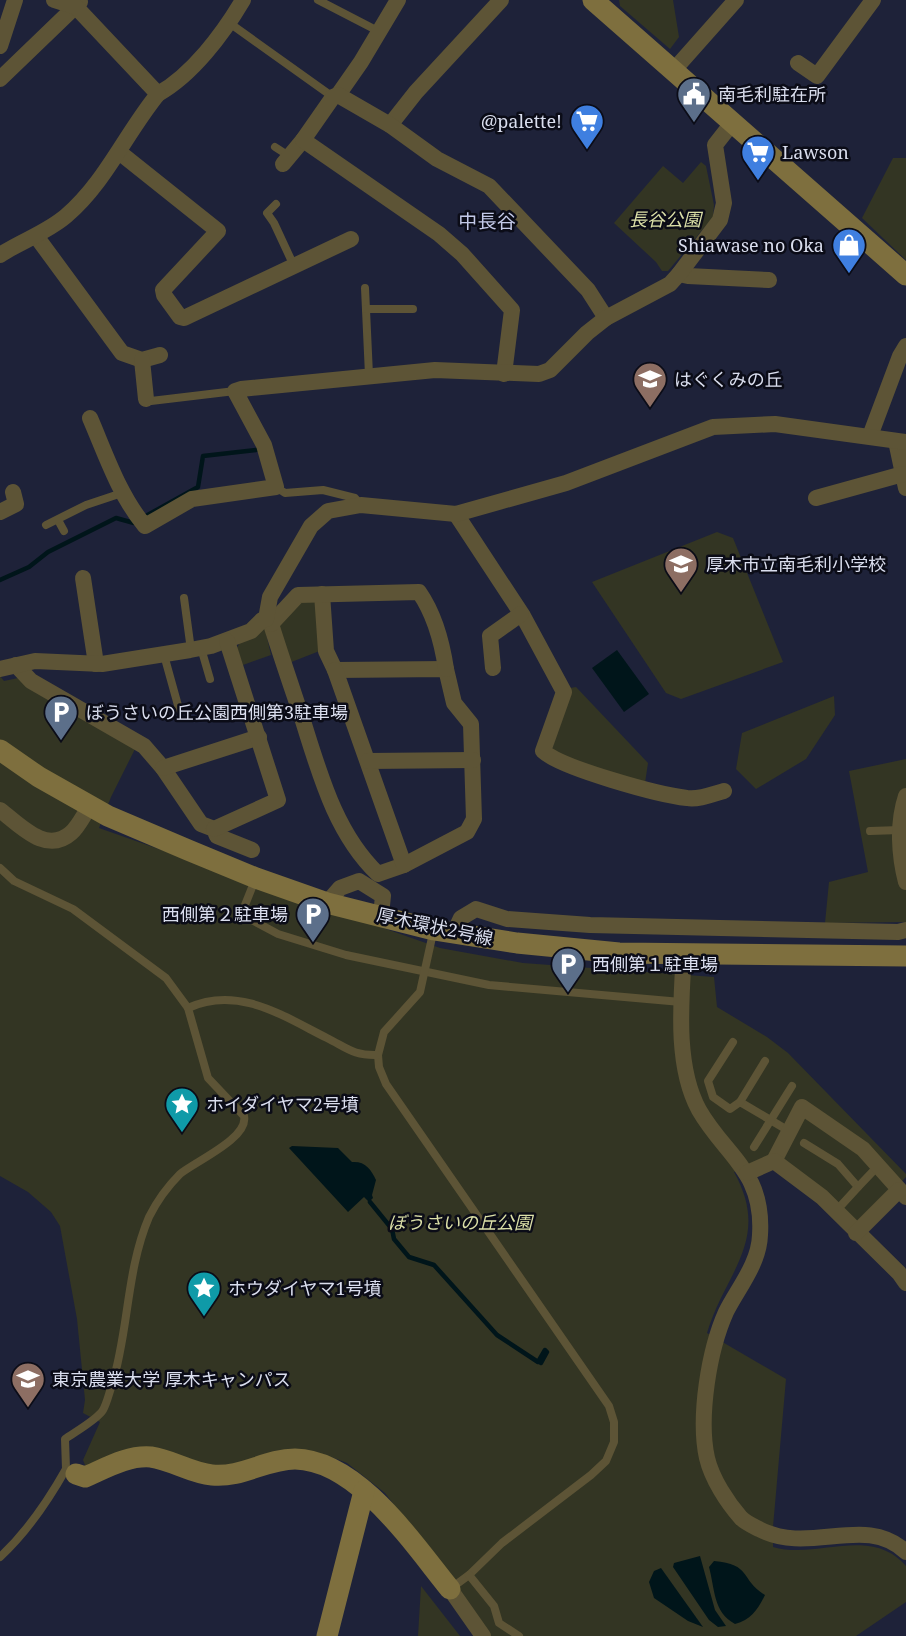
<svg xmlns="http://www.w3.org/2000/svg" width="906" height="1636" viewBox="0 0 906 1636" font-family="'Noto Serif','Noto Sans JP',serif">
<rect width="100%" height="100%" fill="#1e2239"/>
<!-- green -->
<g fill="#333523">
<path d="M619 0H673L679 37 670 49 620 6Z"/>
<path d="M893 158H906V260L862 218Z"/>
<path d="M701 162 706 166 714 205 713 217 668 271H662L656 262 614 223 663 166 683 183Z"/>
<path d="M717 532 733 538 783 662 681 699 666 693 592 582Z"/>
<path d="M301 600H316L322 650 289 663 278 626Z"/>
<path d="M261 626 265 629 271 655 243 665 237 648 240 642Z"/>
<path d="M0 676 4 681 18 678 135 749 111 797 99 828 440 948 523 963 714 977 717 1007 767 1037 788 1053 906 1174V1177L857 1227 768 1159 734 1172C772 1240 725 1272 707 1333L786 1379 773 1527V1547C818 1560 870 1525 906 1566V1602L856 1636H491L459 1590 385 1493 347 1463 334 1458 293 1450 222 1469 199 1465 90 1468 85 1465 83 1460 100 1422 83 1413 85 1400 77 1319 60 1226 51 1212 28 1192 0 1176Z"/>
<path d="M576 687 648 763 645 783 551 753 570 688Z"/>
<path d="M834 696 835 715 806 759 756 789 736 769 742 733Z"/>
<path d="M906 759V922L825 923 829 882 868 872 849 771Z"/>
<path d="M421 1586 460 1636H418Z"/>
</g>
<!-- water -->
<g fill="#00151a">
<path d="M617 650 649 694 624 712 592 668Z"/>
<path d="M292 1146 338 1148 352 1162C365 1161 371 1169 376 1180L372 1195 373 1198 369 1202 364 1197 348 1212 289 1148Z"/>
<path d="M700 1556 715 1610 726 1626 718 1627 709 1620 673 1567 674 1563Z"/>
<path d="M714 1561C752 1564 740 1580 765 1595 758 1609 751 1620 735 1624 713 1612 715 1589 709 1567Z"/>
<path d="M661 1568 703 1627 688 1621 654 1598 649 1582 654 1571Z"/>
</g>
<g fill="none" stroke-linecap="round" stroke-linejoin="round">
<!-- stream -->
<g stroke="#00151a" stroke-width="4.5">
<path d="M144 517 198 487 203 456 256 450"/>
<path d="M0 580 29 567 48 552 116 518 134 523 136 521"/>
<path d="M370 1202 392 1229 394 1239 409 1257 434 1265 497 1335 538 1362 545 1350 547 1352 541 1363"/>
</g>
<!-- lane -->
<g stroke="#5d5436" stroke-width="8">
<path d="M318 0 378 31"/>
<path d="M228 22 333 97"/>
<path d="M275 147 289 156"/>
<path d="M276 204 267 213 274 223 294 266"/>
<path d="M365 288 369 375"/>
<path d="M366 309H413"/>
<path d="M146 399 151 401 235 391"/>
<path d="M276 487 285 493 323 490 355 498 361 505"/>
<path d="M58 520 64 531"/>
<path d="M46 525 86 505 122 493"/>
<path d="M184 598 191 650"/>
<path d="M201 648 210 679"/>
<path d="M164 655 179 709"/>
<path d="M870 831 900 830"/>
<path d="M0 868 14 881 73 909 166 978 188 1008 208 1078 244 1116C249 1138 196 1161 180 1174 167 1187 157 1201 149 1217 126 1271 129 1330 112 1385 109 1393 107 1403 103 1410 98 1419 75 1432 65 1439L66 1469 76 1474"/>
<path d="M255 880 245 905 250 919 278 934 346 955 489 985 681 1002"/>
<path d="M433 933 420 992 384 1032 378 1055 379 1067 386 1084 609 1406 614 1422V1442L606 1461 591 1475 502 1543 469 1575 450 1589"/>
<path d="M188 1008C238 985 283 1016 327 1038 347 1048 354 1056 378 1055"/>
<path d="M733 1042 708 1081 713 1097 730 1109 740 1102 789 1131"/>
<path d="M740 1102 765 1061"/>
<path d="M804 1143 838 1164 858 1187 836 1211"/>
<path d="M754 1147 792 1086"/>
<path d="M858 1187 878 1166"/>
<path d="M0 1557C27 1532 48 1501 66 1469"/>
<path d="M469 1575 494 1606 499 1623 519 1636"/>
</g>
<!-- street -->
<g stroke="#5d5436" stroke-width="16">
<path d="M0 46 15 0"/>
<path d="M798 63 817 76 873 0"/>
<path d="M673 71 736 0"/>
<path d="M0 79 80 2"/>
<path d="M158 94C192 75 223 34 243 0"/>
<path d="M338 95 361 62 398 0"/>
<path d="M390 125 416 92 501 0"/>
<path d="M119 152 218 231 163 290 164 295 180 317 184 318 351 239"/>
<path d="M283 164 303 140"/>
<path d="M36 236 122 353 142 360 160 355"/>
<path d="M0 255C21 241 46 233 66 216 105 183 126 133 158 94L76 7 54 0"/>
<path d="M679 274 688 276 769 280"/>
<path d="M142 360 146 399"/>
<path d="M504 374 512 310 462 254 439 234 303 140 333 97 338 95 390 125 437 159 489 186 588 290 606 318"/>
<path d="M90 418C106 455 119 495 145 526L192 499 276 487 264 445 235 391 241 389 435 370 539 374 550 370 587 333 606 318 670 284 679 274 720 220 724 203 715 145 733 122"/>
<path d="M870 436 900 356 906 346"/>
<path d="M896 441 906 488"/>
<path d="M816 498 903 474"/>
<path d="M0 512 16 504 13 492"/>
<path d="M456 514 523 616 564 692 543 751C561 768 659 795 687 798 698 800 713 794 724 791"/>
<path d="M83 578 96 664"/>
<path d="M266 619 271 624C281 656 292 688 303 721 320 775 336 834 378 874L404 865 467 832 474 819 471 724 454 703 446 669 335 670 326 651 322 594"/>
<path d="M271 624 298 595 419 592C435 615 442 642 446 669"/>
<path d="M16 665 31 681 144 746 163 768 201 824 214 829 217 836 252 850"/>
<path d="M493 668 490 636 521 614"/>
<path d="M0 669 35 661 102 664 190 650 211 646 251 631 262 620 266 619 270 597 311 526 328 511 361 505 456 514 566 483 713 427 775 424 906 442"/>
<path d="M335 670 404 865"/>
<path d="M368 761 473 760"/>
<path d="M163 768 259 737"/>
<path d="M906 796C897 823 899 855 906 882"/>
<path d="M0 810C20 825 46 855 71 833 79 826 84 814 90 806"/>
<path d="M214 829 278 800 227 641"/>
<path d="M327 903 340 888 359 881 383 896 381 915"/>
<path d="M454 933 461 918 476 909 507 919 590 925 898 932 906 930"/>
<path d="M684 953C681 1002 675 1066 699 1110 726 1157 764 1171 760 1235 759 1264 738 1288 726 1312 709 1350 698 1417 707 1458 712 1479 727 1502 741 1518 746 1523 753 1526 759 1529 810 1556 865 1513 906 1552"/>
<path d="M774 1161 802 1107 863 1149 906 1197"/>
<path d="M747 1173 774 1161 822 1197 899 1273 906 1283"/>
<path d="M856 1233 899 1190"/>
<path d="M450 1589 483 1636"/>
</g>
<!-- secondary -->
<g stroke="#7e6f3e" stroke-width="21">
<path d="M593 0 906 275"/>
<path d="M0 750 39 777 108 816 188 850 256 878 327 903 434 930 517 943 619 953 906 956"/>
<path d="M76 1474 85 1477C106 1468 128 1455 151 1457 172 1460 191 1473 212 1475 242 1478 266 1459 295 1459 358 1460 414 1545 450 1589"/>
<path d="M327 1636 364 1491"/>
</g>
</g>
<!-- icons -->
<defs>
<g id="civic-pin" transform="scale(1.75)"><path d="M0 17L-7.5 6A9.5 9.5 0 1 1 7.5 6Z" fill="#5c6f8a" stroke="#0b0c17"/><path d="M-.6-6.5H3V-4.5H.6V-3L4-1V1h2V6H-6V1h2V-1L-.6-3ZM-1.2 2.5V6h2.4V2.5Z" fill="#fff"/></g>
<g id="supermarket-pin" transform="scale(1.75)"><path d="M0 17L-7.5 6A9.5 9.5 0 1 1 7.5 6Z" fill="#3f7fe0" stroke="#0b0c17"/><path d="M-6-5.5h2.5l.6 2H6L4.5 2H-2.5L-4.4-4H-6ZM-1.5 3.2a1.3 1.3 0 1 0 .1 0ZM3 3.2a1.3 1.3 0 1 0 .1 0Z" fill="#fff"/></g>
<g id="shop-pin" transform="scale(1.75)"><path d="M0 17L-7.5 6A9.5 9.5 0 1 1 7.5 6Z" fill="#3f7fe0" stroke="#0b0c17"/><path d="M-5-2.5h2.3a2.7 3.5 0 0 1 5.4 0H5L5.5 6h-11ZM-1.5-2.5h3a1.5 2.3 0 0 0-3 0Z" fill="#fff"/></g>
<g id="school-pin" transform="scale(1.75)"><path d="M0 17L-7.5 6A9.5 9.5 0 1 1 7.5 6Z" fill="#8d6e63" stroke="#0b0c17"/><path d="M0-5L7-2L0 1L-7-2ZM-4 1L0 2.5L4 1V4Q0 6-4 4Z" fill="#fff"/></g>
<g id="parking-pin" transform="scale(1.75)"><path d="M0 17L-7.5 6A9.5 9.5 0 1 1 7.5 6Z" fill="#5c6f8a" stroke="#0b0c17"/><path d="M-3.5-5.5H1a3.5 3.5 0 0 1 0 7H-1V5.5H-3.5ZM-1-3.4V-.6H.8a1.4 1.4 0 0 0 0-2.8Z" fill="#fff"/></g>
<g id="sight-pin" transform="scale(1.75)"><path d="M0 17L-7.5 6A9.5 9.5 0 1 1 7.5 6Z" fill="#0f9aa8" stroke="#0b0c17"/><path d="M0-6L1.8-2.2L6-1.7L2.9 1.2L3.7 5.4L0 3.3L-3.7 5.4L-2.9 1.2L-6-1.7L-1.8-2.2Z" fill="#fff"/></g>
<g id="university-pin" transform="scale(1.75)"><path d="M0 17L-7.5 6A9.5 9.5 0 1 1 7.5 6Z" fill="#8d6e63" stroke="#0b0c17"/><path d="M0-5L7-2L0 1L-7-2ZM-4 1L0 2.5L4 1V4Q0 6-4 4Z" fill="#fff"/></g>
</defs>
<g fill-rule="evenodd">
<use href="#civic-pin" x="694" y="94"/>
<use href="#supermarket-pin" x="587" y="121"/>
<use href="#supermarket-pin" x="758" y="152"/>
<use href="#shop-pin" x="849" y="245"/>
<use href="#school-pin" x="650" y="379"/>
<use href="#school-pin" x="681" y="564"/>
<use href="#parking-pin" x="61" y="712"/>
<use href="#parking-pin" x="313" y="914"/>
<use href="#parking-pin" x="568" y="964"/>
<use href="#sight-pin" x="182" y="1104"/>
<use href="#sight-pin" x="204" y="1288"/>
<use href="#university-pin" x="28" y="1379"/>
</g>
<g text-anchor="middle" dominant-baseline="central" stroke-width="5" stroke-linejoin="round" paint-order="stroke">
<!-- poi labels -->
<g font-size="18" fill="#dadeee" stroke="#0b0c17" text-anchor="start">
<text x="718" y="94">南毛利駐在所</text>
<text x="562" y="121" text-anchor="end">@palette!</text>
<text x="782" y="152">Lawson</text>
<text x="824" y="245" text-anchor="end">Shiawase no Oka</text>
<text x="674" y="379">はぐくみの丘</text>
<text x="706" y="564">厚木市立南毛利小学校</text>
<text x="86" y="712">ぼうさいの丘公園西側第3駐車場</text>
<text x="288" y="914" text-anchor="end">西側第２駐車場</text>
<text x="592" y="964">西側第１駐車場</text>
<text x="206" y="1104">ホイダイヤマ2号墳</text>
<text x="228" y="1288">ホウダイヤマ1号墳</text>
<text x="52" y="1379">東京農業大学 厚木キャンパス</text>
</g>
<!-- park labels -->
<g font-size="18" font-style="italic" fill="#dbdfa7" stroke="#0b0c17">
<text x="665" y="219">長谷公園</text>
<text x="460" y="1222">ぼうさいの丘公園</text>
</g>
<!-- street labels -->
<g font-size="18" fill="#dadeee" stroke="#0b0c17">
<text transform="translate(435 926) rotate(12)">厚木環状2号線</text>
</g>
<!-- neighbourhood labels -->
<g font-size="19" fill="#c3c9e8" stroke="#0b0c17">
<text x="487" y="221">中長谷</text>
</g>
</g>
</svg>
